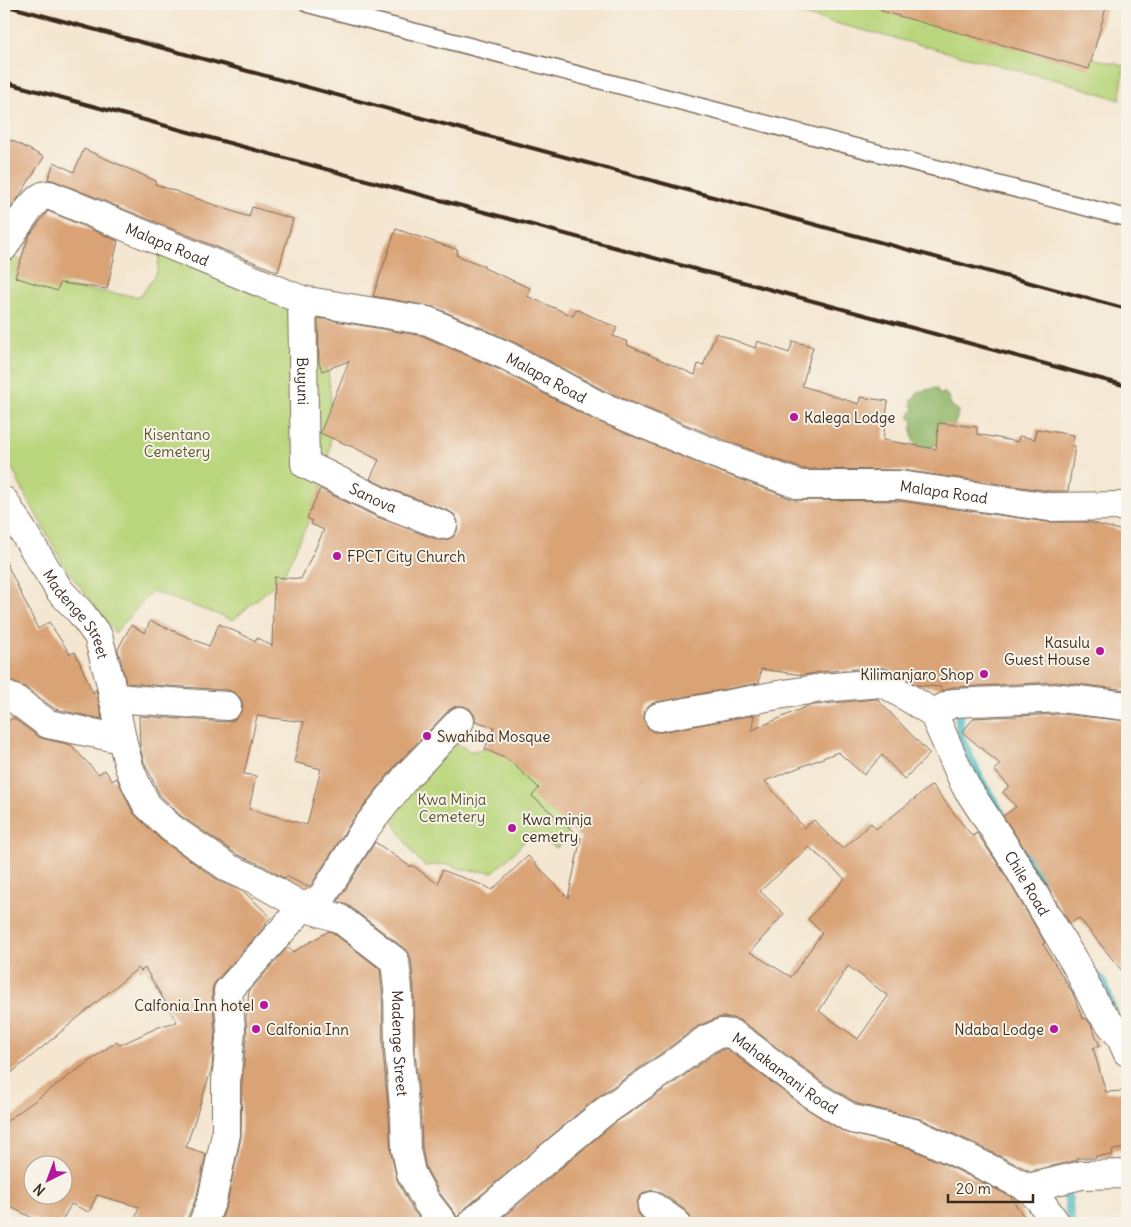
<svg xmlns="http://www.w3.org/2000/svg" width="1131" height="1227" viewBox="0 0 1131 1227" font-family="Delius,sans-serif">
<rect width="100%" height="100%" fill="#f7f3e8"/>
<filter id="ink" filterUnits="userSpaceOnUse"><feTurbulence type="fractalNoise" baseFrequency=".02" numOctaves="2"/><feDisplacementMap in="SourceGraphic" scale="10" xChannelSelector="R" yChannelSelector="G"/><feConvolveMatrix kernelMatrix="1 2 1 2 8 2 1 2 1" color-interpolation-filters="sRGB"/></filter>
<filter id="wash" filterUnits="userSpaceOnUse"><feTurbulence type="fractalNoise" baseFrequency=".0096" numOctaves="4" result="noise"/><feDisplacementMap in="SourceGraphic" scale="20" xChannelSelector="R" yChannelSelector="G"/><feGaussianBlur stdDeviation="1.12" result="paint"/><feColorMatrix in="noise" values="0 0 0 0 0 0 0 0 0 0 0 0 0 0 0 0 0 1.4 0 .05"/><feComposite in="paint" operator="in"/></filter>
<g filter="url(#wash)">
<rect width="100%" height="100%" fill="#f4e6d0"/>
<!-- green -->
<g fill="#b9d67c" stroke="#7a804d">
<path d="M761 4H882L1124 66 1120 100 1064 82Z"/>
<path d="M161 244 321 301 331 402 330 448 320 497 282 578 233 620 152 591 115 633 65 567 20 485 4 450V265L11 255 68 287 140 297 157 272Z"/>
<path d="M452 741 470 751 502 747 576 820 557 848 532 833 512 855 493 872 464 870 448 864 425 866 414 855 388 813Z"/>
</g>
<!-- forest -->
<path fill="#92b76c" stroke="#667045" d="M936 388 940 395 944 392 948 396 951 405 958 410 957 418 954 426 940 443 931 447 927 453 920 455C915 443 909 435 913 422L909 417 913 410H915L914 407H912V399L920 391Z"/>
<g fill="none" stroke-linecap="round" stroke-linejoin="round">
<!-- stream -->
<g stroke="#49b8c1" stroke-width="9">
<path d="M965 709 959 712 960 736 980 779 999 810 1015 838 1030 859 1040 878"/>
<path d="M1089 969 1103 981 1113 1010"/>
<path d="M1051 1192 1057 1191 1068 1197 1071 1223"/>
</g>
</g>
<g id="blocks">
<!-- building -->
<g fill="#d9a376" fill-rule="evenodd">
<path d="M882 4H1107L1089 69 881 11Z"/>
<path d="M11 140 44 157 18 198 4 218V153Z"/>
<path d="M84 149 156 181 155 184 249 217 252 207 293 219 278 272 55 181 48 179 54 162 74 172Z"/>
<path d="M48 211 118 241 107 289 60 283 57 291 15 277 29 236Z"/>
<path d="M396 229 458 250 456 255 484 266V268L530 288 527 296 573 316 576 309 617 328 613 336 628 342 627 345 695 375 698 364 703 366 716 333 755 348 757 341 789 353 793 341 813 347 802 386 859 404 860 397 888 401 883 440 936 449 938 423 977 427V434L1018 442 1019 436 1035 439 1036 429 1074 435 1072 446H1075L1068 491H1050L902 470 803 469 719 438 605 391 514 342 434 307 373 296Z"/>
<path d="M318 318 423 336 500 370 592 419 707 467 795 500 899 501 1047 522H1089L1127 532V690L1060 682 952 687 943 691 941 690V687L917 685 897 673 885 668 879 667 821 672 803 675 761 669 759 683 656 702 649 705 644 711V719L647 727 653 732H661L754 715 752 730 808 706 824 704 877 699 930 754 904 779 882 755 864 775 838 752 765 781 804 828 814 820 827 834 843 849 871 823 876 829 932 785 972 836 977 833 1002 870 1045 943 1043 944 1072 992 1083 1019 1086 1018 1091 1025 1100 1046 1093 1048 1106 1092 1123 1091V1095H1125L1127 1115V1148L1112 1150 1113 1155 1096 1156V1158H1077L1078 1160 1030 1171 971 1142 921 1119 858 1104 822 1082 757 1032 741 1021 733 1018 722 1017 715 1019 698 1026 663 1052 595 1099 462 1211 457 1218 455 1213 439 1192 426 1168 422 1148 421 1117 415 1049 414 989 411 959 409 954 405 949 349 906 338 901 375 842 411 867 412 865 438 884 442 870 485 886 492 890 528 856 568 898 581 838 532 796 539 788 509 760 485 749 494 727 475 721V716L470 709 463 706H456L449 710 395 766 352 821 311 885 308 887 286 876 285 879 262 865 238 855 181 816 160 795 144 762 140 747 139 716 226 722 234 720 240 714 243 707 241 699 235 693 228 690 126 683 118 649 131 625 145 633 150 621 209 646 219 624 256 641 257 638 272 646 274 577 301 579 324 530 311 524 312 521 307 518 320 489 377 517 438 540H446L453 537 457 531 458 522 455 515 449 511 390 489 370 479 379 460 355 448 320 433 349 361 322 371 319 362ZM257 716 304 722 294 762 321 769 307 825 249 809 256 776 244 774ZM809 847 845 879 808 919 822 933 791 977 750 952 784 914 760 891ZM848 966 888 996 858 1039 819 1011Z"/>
<path d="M4 558 38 629 49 622 70 654 75 652 93 693 96 689 102 719 55 709 25 687 4 679Z"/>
<path d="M1060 714 1127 721V977L1079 918 1070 924 1028 854 1003 816 1016 807 1003 792 1009 786 994 770 1000 764 962 732 974 718Z"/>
<path d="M13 718 39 737 45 739 71 745 98 774 105 770 112 781 117 778 133 813 160 839 221 882 244 892 271 917 265 924 266 925 216 981 213 986 212 992 215 1030 212 1068 186 1147 206 1154 197 1196 188 1217V1223H134L139 1207 97 1195 89 1212 71 1204 61 1223H43L4 1204V1123L117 1041 120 1045 161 1026 177 1022 145 968 141 971 138 968 4 1079V724ZM32 1164H62V1194H32Z"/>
<path d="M329 931 332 932 380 969 382 990 383 1051 389 1119 391 1153 397 1180 412 1209 423 1223H220L227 1203 241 1137 242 1083 247 1032 246 1020 249 991 288 947 293 952Z"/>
<path d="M724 1049H727L738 1057 804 1107 844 1132 909 1148 957 1170 1010 1196 1028 1223H691L690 1216 685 1210 661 1193 653 1190 645 1192 639 1197 637 1204 638 1213 643 1219 649 1223H504L501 1219 613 1124 681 1078 715 1053Z"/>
</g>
</g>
</g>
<g filter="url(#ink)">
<use href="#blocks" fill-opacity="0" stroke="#7c6c5c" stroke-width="1"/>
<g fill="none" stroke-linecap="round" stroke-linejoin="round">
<!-- service casing -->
<g stroke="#7c6c5c" stroke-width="19">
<path id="service" d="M308 4 1127 218"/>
</g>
<!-- minor casing -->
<g stroke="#7c6c5c" stroke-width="30">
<g id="minor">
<path id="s1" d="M4 247C11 235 30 204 41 197 44 195 46 195 49 195L302 300 428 321 507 356 598 405 713 453 800 485H900L1049 507 1127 506"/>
<path id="s2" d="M302 300 305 464 384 503 443 525"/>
<path id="s3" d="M4 501 60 591 81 613 98 636 110 681 122 739 129 767 137 786 147 805 171 828 230 869 254 879 303 907 339 918 395 961 398 989 399 1050 405 1118 406 1150 411 1173 426 1201 443 1223"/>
<path d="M4 695 16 700 48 724 122 739"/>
<path d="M113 698 227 706"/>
<path d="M933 713 953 703 1061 698 1127 706"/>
<path id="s4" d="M659 717 778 695 822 688 880 683 889 686 933 713 965 785 1015 862 1076 965 1097 1007 1120 1036 1127 1052"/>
<path d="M1028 1188 1082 1175 1127 1174"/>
<path d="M652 1206 676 1223"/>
<path d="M203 1223 212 1200 226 1134V1082L231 1030 228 991 303 907C314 902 322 900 327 889L365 829 407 776 460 721"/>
<path id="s5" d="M472 1223 547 1159 604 1112 672 1065 707 1039 721 1033 732 1034 747 1044 813 1095 852 1119 914 1133 964 1156 1028 1188 1039 1199 1056 1223"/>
</g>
</g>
<!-- service -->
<use href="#service" stroke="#fff" stroke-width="16"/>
<!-- minor -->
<use href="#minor" stroke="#fff" stroke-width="28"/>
<!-- rail -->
<g stroke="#3b2a1e" stroke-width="4">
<path d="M4 5 1127 309"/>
<path d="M4 82 1127 386"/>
</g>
</g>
</g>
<!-- markers -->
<g fill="#b5179e" stroke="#f7f3e8" stroke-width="2">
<circle cx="794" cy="417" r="5"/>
<circle cx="337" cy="556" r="5"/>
<circle cx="1100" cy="651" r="5"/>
<circle cx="984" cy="674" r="5"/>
<circle cx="427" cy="736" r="5"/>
<circle cx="512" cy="828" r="5"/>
<circle cx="264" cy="1005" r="5"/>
<circle cx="256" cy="1029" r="5"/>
<circle cx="1054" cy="1029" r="5"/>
</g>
<g text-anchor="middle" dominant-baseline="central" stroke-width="4" stroke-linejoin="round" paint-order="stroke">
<!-- street labels -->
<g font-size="15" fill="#3b2a1e" stroke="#f7f3e8">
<text stroke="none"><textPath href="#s1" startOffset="199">Malapa Road</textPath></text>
<text stroke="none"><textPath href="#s1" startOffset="604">Malapa Road</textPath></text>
<text stroke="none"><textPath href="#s2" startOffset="81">Buyuni</textPath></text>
<text stroke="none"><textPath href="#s1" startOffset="1024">Malapa Road</textPath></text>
<text stroke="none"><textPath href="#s2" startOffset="240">Sanova</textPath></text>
<text stroke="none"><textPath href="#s3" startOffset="135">Madenge Street</textPath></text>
<text stroke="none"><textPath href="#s4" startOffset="480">Chile Road</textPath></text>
<text stroke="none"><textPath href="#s3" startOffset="720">Madenge Street</textPath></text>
<text stroke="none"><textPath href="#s5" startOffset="391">Mahakamani Road</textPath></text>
</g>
<!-- poi labels -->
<g font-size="15" fill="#3b2a1e" stroke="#f7f3e8" text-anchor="start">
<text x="804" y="417">Kalega Lodge</text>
<text x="347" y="556">FPCT City Church</text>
<text x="1090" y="642" text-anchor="end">Kasulu<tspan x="1090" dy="17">Guest House</tspan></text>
<text x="974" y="674" text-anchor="end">Kilimanjaro Shop</text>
<text x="437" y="736">Swahiba Mosque</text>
<text x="522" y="819">Kwa minja<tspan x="522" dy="17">cemetry</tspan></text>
<text x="254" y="1005" text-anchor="end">Calfonia Inn hotel</text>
<text x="266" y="1029">Calfonia Inn</text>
<text x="1044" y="1029" text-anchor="end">Ndaba Lodge</text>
</g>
<!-- park labels -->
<g font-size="15" fill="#5a5536" stroke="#f7f3e8">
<text x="177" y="434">Kisentano<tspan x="177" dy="17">Cemetery</tspan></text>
<text x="452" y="799">Kwa Minja<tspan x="452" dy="17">Cemetery</tspan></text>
</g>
</g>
<!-- margin -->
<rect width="1131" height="1227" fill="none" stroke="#f7f3e8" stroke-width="20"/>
<!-- north arrow -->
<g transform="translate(48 1180) rotate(222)"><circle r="24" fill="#f7f3e8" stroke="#aca397"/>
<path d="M0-4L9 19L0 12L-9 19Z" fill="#b5179e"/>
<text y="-8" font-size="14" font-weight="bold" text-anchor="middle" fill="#3b2a1e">N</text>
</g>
<!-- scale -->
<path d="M948 1194v8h85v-8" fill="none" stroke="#3b2a1e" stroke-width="2.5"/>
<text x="956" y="1194" font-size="15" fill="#3b2a1e" stroke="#f7f3e8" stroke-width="4" paint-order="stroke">20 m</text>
</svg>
